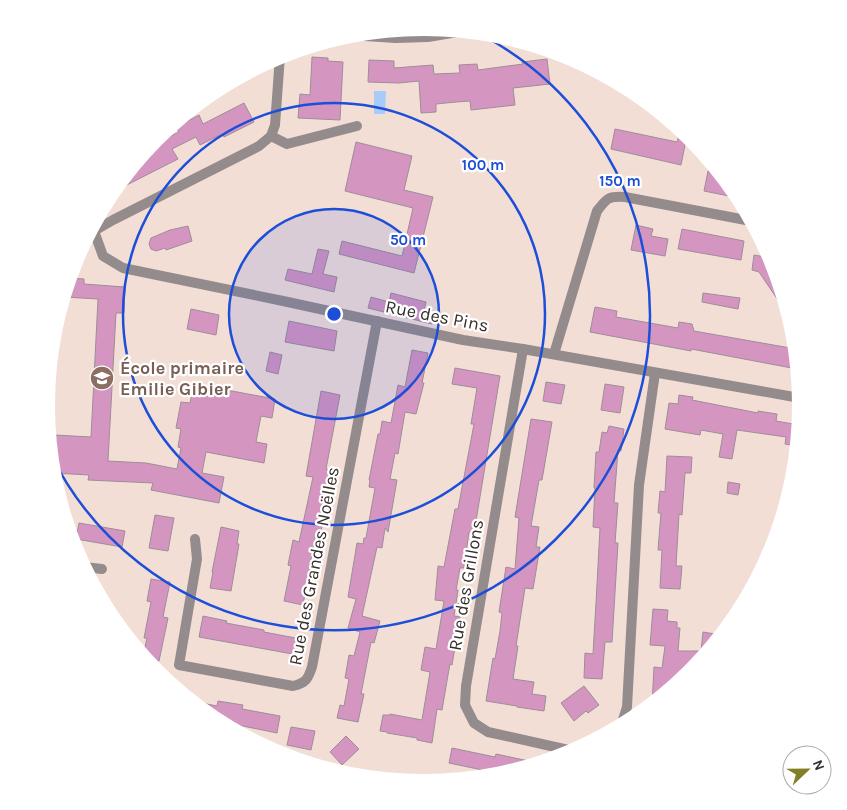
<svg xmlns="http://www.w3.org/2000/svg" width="847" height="810" viewBox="0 0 847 810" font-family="Karla,sans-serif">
<rect width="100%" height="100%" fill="#f3ded6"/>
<!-- water -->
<path fill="#a8ccf9" d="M374 91H386L385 114H374Z"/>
<!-- building -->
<g fill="#d496c0" stroke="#9e8d98">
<path d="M312 57 328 58V61L343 62 340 120 298 118 300 94 310 95Z"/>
<path d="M547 59 550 84 513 88 515 105 471 110 470 101 456 102 436 104V112L421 113 419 81 399 83 368 82 369 60 394 61V68L433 65 434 74 460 73 459 65 477 64 478 70 523 64 522 62Z"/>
<path d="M244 103 254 122 224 137 222 134 200 145 196 137 172 149 178 159 111 193 150 146 179 132 176 127 199 115 203 124Z"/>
<path d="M615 129 677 142 680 132 684 133 687 135 681 165 611 149Z"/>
<path d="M356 142 412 156 404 190 433 197 414 273 339 254 342 241 402 256 413 208 345 191Z"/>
<path d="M708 171 719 173 739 198 704 191Z"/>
<path d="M636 225 653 229 651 236 668 239 665 256 631 250Z"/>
<path d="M188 226 192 241 166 250 165 248 156 251 151 249 149 244 151 238 170 230Z"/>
<path d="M682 229 744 241 741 260 678 249Z"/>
<path d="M318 249 329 251 323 274 337 277 334 292 285 280 288 269 312 274Z"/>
<path d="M754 255 771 258 787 308 784 309 759 272 752 270Z"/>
<path d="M69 278 84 279V284L125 287 124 313H116L108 461 146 463 177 469 181 448 178 447 181 429 176 428 181 402 190 403 194 384 275 399 272 418 261 416 256 442 267 444 264 463 206 452 202 473 224 477 219 503 151 490 153 483 88 480 89 475 53 473 55 435 91 437 98 299 64 297Z"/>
<path d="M391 293 426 302 424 310 435 313 432 324 368 308 371 297 389 302Z"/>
<path d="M703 293 740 298 738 309 702 302Z"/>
<path d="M595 307 617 311 616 317 678 328 679 322 692 324 694 331 796 349 797 369 691 349V351L590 332Z"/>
<path d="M191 309 219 315 216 335 187 329Z"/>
<path d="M289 321 337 331 334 351 285 342Z"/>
<path d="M412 350 428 353 422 383H424L416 414 405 412 398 454 395 453 390 479 397 480 388 532 385 528 382 548 377 547 362 616 380 621 374 643 371 642 361 694H364L358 722 337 718 340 705 344 706 349 679 345 678 349 655 354 656 360 632 348 628 356 599 348 597 357 543 363 544 364 538H366L375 488 369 487 370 480H369L378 434H380L382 421 391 423 398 385 405 387Z"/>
<path d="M270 352 282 355 278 374 266 371Z"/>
<path d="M455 368 500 376 474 533 469 532 464 568H460L456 590H458L454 616 460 617 452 665 450 664 448 675 442 710 437 709 432 743 417 740V738L387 733V732L380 731 383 715H390V714L422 720 430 672 421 670 425 647 436 649 444 601 435 600 438 566 444 567 455 509H458L474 424H471L477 388 452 384Z"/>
<path d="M546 382 565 385 561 404 543 401Z"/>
<path d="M605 384 624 387 620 413 601 410Z"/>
<path d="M321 391 340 395 326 469 332 471 322 527 320 533 316 532 303 605 284 601 291 566 288 565 293 540 299 542 313 477 306 476Z"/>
<path d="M679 395 693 397 692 400 758 413V411L777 414 776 421 799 425 797 446 785 444 786 437 737 430 732 459 719 457 723 434 701 430 700 435 665 429 669 403 678 404Z"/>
<path d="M531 419 552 422 542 480H539L531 526 539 527 536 547H540L533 589 525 588 516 646H518L513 679 534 682 532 694 546 696 544 711 517 707V706L486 701 493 658 495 659 500 631 502 613 499 612 506 567 515 569 519 518 515 517Z"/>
<path d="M609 426 624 429 621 451 618 450 614 503H618L615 543H618L612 642H605L602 679 584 678 585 653 593 654 596 603 600 528 593 527 595 488H594L596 452H599L602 432 607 433Z"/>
<path d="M667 456 692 457 691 473H685L682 515 679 514 676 566H682L680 589 660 588 662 550H658L661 513H658L660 491 665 492Z"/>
<path d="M728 482 740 484 738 495 727 493Z"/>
<path d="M155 515 174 518 168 551 149 548Z"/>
<path d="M79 523 125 531 122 547 76 539Z"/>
<path d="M221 527 239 531 237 544H239L231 591 210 588 213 572H212Z"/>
<path d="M151 579 170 582 163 617 168 618 159 661 145 658 143 656 147 638H144L151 602 147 601Z"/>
<path d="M653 609 668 610 667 621 677 622V628H680L678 651H701L703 632 721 635 690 672 652 704 654 667 662 668 665 646 650 645Z"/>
<path d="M203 616 227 621 226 623 264 630V632L301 639 298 655 199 637Z"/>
<path d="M584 686 599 705 588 713 586 711 574 721 561 703Z"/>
<path d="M192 701 217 706 218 701 243 705 242 709 280 716 277 733 218 721Z"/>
<path d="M291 727 315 731 311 750 287 745Z"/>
<path d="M346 736 359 749 342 765 330 752Z"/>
<path d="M452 748 495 757 496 754 538 763 497 775 492 776V772L449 763Z"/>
</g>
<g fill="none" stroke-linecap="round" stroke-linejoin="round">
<!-- minor -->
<g stroke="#948b8d" stroke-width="10">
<path d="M349 35 396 38 428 37 463 31"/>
<path d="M271 136 287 144 357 126"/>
<path d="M94 231 113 220 259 146 271 136 275 125 280 56"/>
<path d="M90 232 94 231 103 256 123 268 283 301 463 340 523 349 800 398"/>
<path d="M523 349 466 686 465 705 474 723 488 732 573 751"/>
<path d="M554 354 597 211C607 198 608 196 625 197L751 221"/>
<path d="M195 539 197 559 179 665 293 686C306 683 308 679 312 667L377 321"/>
<path d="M84 567 102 569"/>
<path d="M621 726 627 707 639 485 655 373"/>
</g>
</g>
<!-- distance rings -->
<circle cx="334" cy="314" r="105" fill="#1d4ed8" fill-opacity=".12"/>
<g fill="none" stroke="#1d4ed8" stroke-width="2.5">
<circle cx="334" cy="314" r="105"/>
<circle cx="334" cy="314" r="211"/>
<path d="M480 34A316 316 0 1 1 51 455"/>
</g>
<!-- icons -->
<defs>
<g id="school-disc" transform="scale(1.25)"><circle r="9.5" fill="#8d6e63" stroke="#fff"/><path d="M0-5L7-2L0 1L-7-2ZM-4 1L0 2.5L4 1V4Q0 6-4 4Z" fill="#fff"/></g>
</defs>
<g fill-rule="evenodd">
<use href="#school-disc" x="102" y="378"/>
</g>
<g text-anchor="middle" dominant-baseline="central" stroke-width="4.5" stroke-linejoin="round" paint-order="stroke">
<!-- street labels -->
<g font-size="18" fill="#352e2a" stroke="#fff">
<text transform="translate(437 316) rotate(11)">Rue des Pins</text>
<text transform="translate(314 566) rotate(-79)">Rue des Grandes Noëlles</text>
<text transform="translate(466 585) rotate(-80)">Rue des Grillons</text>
</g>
<!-- education labels -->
<g font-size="18" font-weight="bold" fill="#785e54" stroke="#fff" text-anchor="start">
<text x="120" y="368">École primaire<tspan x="120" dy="21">Emilie Gibier</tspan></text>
</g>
</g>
<!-- crop -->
<path d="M0 0H847V810H0ZM423 36H424A368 368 0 0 1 792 404V406A368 368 0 0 1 424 774H423A368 368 0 0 1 55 406V404A368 368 0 0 1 423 36Z" fill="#fff" fill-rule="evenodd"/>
<circle cx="334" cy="314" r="8" fill="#1d4ed8" stroke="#fff" stroke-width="2.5"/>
<g font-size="15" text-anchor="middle" font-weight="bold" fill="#1d4ed8" stroke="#fff" stroke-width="4.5" stroke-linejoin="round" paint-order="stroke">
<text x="483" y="170">100 m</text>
<text x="620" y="186">150 m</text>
<text x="408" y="245">50 m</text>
</g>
<!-- north arrow -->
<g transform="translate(807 770) rotate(68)"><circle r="24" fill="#ffffff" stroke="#aeabaa"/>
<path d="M0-4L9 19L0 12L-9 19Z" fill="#837f27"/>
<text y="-8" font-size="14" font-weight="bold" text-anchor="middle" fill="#352e2a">N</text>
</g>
</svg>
